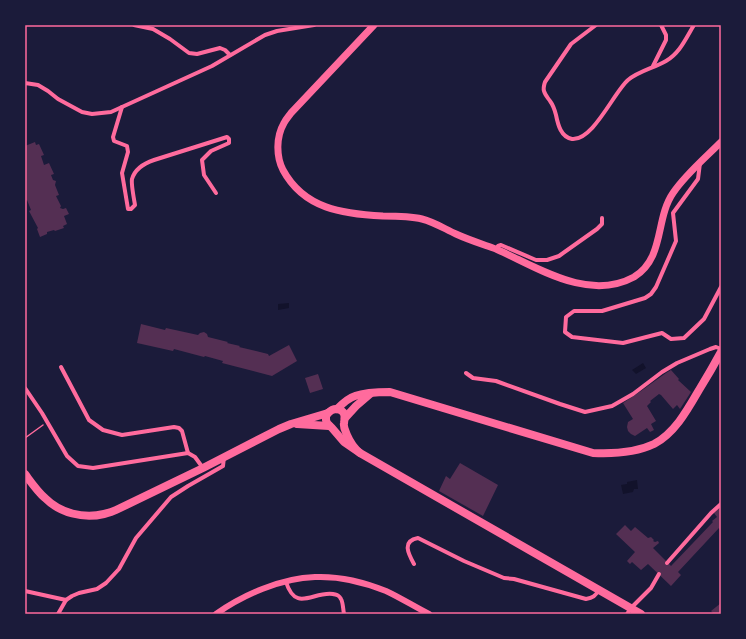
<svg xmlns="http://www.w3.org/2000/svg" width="746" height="639" viewBox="0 0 746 639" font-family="'Titillium Web',sans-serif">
<rect width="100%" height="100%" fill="#1b1b3a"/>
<!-- water -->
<g fill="#12122b">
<path d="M289 303V308L278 310V304Z"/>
<path d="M643 363 646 368 636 374 632 370Z"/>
<path d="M637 480 638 489H634L633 492 623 494 621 485 627 484V482Z"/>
</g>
<!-- building -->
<g fill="#542f53">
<path d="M35 142 36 145 39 144 44 155 41 156 44 165 49 163 54 174 51 175 53 180 56 181 55 185 59 195 56 196 61 206 60 208 63 209 66 208 69 214 64 216 67 224 63 226 64 228 55 231 54 230 47 232V234L40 237 37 229 38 228 29 211 31 210 27 200 25 201V146Z"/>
<path d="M141 324 165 330 166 328 198 335 200 333 204 332 207 334 208 337 228 342 227 343 240 346 239 347 268 354 269 356 289 345 297 361 272 376 222 363 223 361 205 356 204 357 174 349 173 351 137 343Z"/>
<path d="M671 370 679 379 678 380 691 392 680 409 677 405 673 409 661 395 659 394 650 401 651 402 647 406 656 421 651 424 654 430 650 432 647 428 635 436 631 434 628 431 627 427 628 422 633 419 623 403 641 391 666 373Z"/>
<path d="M318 374 323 389 310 393 305 378Z"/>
<path d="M460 463 498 485 483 516 439 491 446 476 450 479Z"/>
<path d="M721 507V531L719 528 678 572 681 575 671 586 648 564 641 570 632 562 630 564 627 561 635 552 616 534 625 525 631 531 635 527 648 538 651 537 654 540 653 541 655 542 658 541 659 543 653 548 671 566 713 522 712 521 717 517 714 513Z"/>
<path d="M721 603V614H714L711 611Z"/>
</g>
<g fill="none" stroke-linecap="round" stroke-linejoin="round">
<!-- path -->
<path stroke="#ff6b9d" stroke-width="1.5" d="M25 438 43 425"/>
<!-- minor -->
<g stroke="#ff6b9d" stroke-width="4">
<path d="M134 25 153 29 170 39 189 53 197 54 220 48 225 50 230 55"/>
<path d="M596 25 571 44 545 82C544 85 543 88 544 91 545 95 548 98 550 101 553 105 555 111 556 115 558 125 561 137 572 139 593 141 614 92 628 80 639 71 654 68 666 61 680 53 686 38 694 25"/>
<path d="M653 66 666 40V35L661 25"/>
<path d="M25 83 38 85 48 91 58 99 82 112 92 114 111 112 212 66 265 35 277 31 314 25"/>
<path d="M122 107 113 137 114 141 127 146 128 152 122 173 128 209H131L135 205C134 199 131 184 132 179 135 169 145 163 154 160L227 137 229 139V143L211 151 202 160 204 175 216 193"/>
<path d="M700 163 698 179 673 213 676 241 656 287 651 294 645 298 602 311H574L566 317 565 332 572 337 623 343 662 333 671 339 684 338 704 319 721 287"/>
<path d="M496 250 498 246 501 245 536 260H547L559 256 597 229 602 224V218"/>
<path d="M61 367 89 420 103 430 122 435 174 427 179 428 182 431 188 453"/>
<path d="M466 373 473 378 496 381 560 404 585 412 612 406 633 394 662 372 677 363 710 349 716 347 721 349"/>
<path d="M25 388 42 413 67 456 78 466 93 468 188 453 195 457 203 468"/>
<path d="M667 563 711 513 721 504"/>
<path d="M414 564C409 555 401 541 418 538L464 561 497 575 504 578 514 579 586 599C593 598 595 596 599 590"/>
<path d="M286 582C296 613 313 591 333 594 337 595 339 595 341 599 343 602 343 609 344 614"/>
<path d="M25 591 66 600 72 596 79 593 97 589 106 583 119 569 136 538 171 497 188 486 223 466 224 457"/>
<path d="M58 614 66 600"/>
<path d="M627 614 631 608 651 588 659 574"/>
</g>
<!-- tertiary -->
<path stroke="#ff6b9d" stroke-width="6" d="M216 614C243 595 281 578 315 577 339 576 364 582 386 591 401 598 415 607 429 614"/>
<!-- secondary -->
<path stroke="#ff6b9d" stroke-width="7" d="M374 25 291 113C289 116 286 119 284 123 276 137 276 156 283 170 304 209 343 214 383 216 396 216 410 216 422 219 434 222 445 229 456 234 469 240 482 244 496 249 537 267 588 302 634 277 665 258 655 219 673 193 685 175 705 158 721 142"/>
<!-- primary -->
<g stroke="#ff6b9d" stroke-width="8">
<path d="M337 409C342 404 348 398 355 396 366 392 379 392 390 392L593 453C614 454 635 453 654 444 675 433 688 409 699 390 707 377 714 365 721 352"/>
<path d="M328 413 326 416V420L327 423 332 428 344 442 360 453 641 614"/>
<path d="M345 418 356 406 370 394"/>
<path d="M297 424 329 426"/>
<path d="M25 474C31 482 37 491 45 498 60 513 83 519 104 514 108 513 112 512 116 510L203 468 279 429 291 424 328 413C331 410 333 409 336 409 346 410 345 417 344 423 343 427 346 432 347 435 350 442 354 448 360 453"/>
</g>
</g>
<!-- border -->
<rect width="746" height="639" fill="none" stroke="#1b1b3a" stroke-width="52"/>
<rect x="26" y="26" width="694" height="587" fill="none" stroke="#ff6b9d" stroke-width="1.5"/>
</svg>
